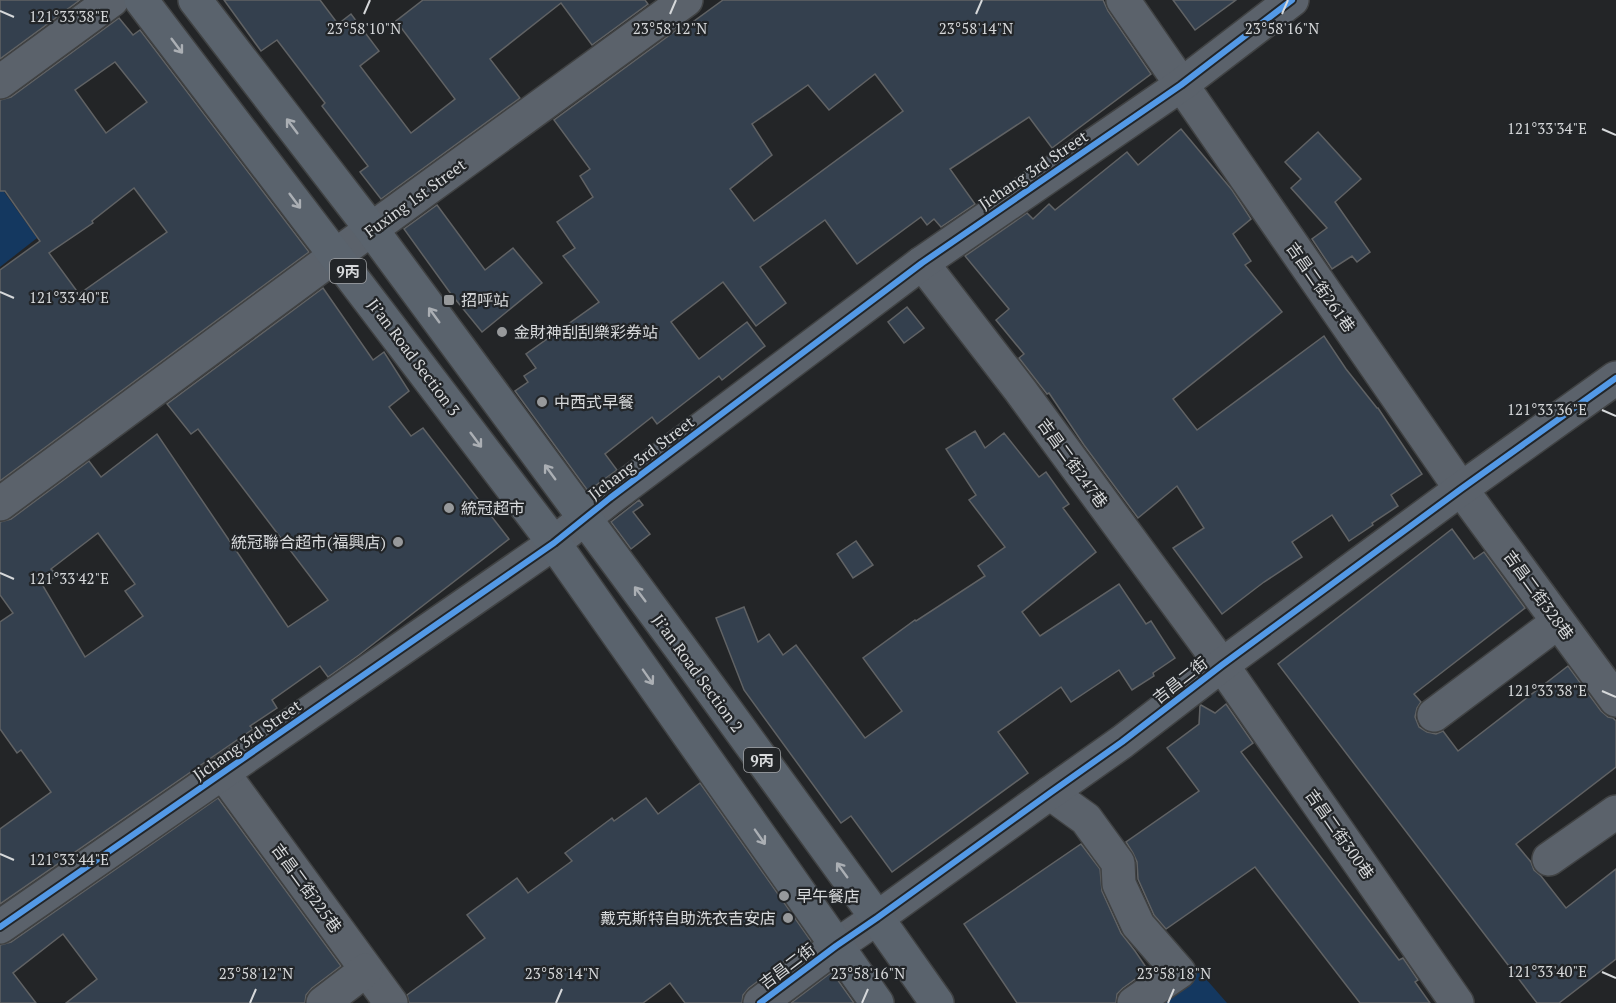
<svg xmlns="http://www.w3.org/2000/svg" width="1616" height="1003" viewBox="0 0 1616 1003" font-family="'PT Serif','Noto Sans TC',serif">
<rect width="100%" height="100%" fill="#232527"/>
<!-- green -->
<g fill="#143860">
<path d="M0 186 37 238 0 267Z"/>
<path d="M1199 971 1227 1003H1153Z"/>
</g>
<!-- building -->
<g fill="#34404e" stroke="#606264" stroke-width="1.5" fill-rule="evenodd">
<path d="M0 0H80L0 59Z"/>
<path d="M224 0H320L338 24 351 14 379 51 360 66 411 133 455 99 396 21 423 0H645L648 4 592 45 561 3 490 59 520 98 381 199 360 172 368 166 322 106 325 103 277 40 261 51Z"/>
<path d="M723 0H1103L1108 11 1151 74 1052 148 1029 117 950 169 975 204 941 227 934 219 927 225 921 217 857 264 825 220 760 267 786 303 756 326 723 282 671 322 699 359 747 322 765 346 722 380 719 376 657 424 652 417 605 454 617 470 588 491 515 391 528 382 524 376 536 368 526 354 599 302 563 256 575 248 557 222 593 197 580 176 590 169 554 120 682 26 683 29ZM875 74 903 111 754 221 730 189 772 155 752 124 808 85 829 110Z"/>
<path d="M1173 0H1236L1195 30Z"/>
<path d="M119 18 133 35 140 30 309 252 0 481V270L40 241 5 191H0V100L11 97ZM115 62 147 102 106 133 75 90ZM134 188 167 232 79 294 49 253 93 223 92 221Z"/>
<path d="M1181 129 1232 190 1251 219 1233 234 1251 261 1245 265 1282 312 1173 399 1197 430 1324 336 1346 369 1377 408H1378L1422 474 1391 495 1398 506 1372 523 1373 525 1349 541 1332 515 1292 542 1302 557 1264 582 1222 614 1173 548 1204 528 1177 486 1138 518 1084 445 1049 393 1047 394 1019 358 1024 354 996 320 1009 309 965 256 1027 213 1033 219 1049 204 1055 210 1127 152 1138 165Z"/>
<path d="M1318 132 1361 179 1335 202 1370 252 1357 262 1352 256 1332 269 1312 239 1327 228 1291 188 1301 179 1285 162Z"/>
<path d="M437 205 485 270 513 248 542 283 482 332 451 294 404 229Z"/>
<path d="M323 288 373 360 384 352 409 391 389 407 411 436 423 428 509 539 359 655 328 677 320 666 272 700 277 708 250 726 253 729 0 904V829L51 792 21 750 17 753 0 729V622L13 613 0 595V522L11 519 89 461 101 477 157 434 288 627 328 600 198 429 191 434 167 404ZM98 533 135 584 125 591 143 616 85 657 43 586 57 575 51 569Z"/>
<path d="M907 307 924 328 904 343 888 322Z"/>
<path d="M975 431 985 448 1004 433 1039 477 1046 472 1069 504 1063 508 1096 552 1022 612 1040 636 1119 584 1146 624 1151 621 1175 658 1153 673 1154 676 1132 690 1119 670 1071 702 1061 687 998 732 1028 773 892 872 851 816 841 823 744 690 716 618 744 607 758 642 769 634 783 655 796 645 865 738 902 711 863 658 915 620 916 621 985 576 978 566 1005 547 969 500 976 495 946 449Z"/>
<path d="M639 500 643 505 633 512 650 534 631 549 611 522Z"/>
<path d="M1452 529 1474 559 1484 552 1525 608 1414 694 1421 702 1417 708 1415 717 1419 727 1427 732 1436 734 1443 731 1458 751 1568 666 1601 711 1608 717 1613 718 1616 721V767L1516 844 1531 862 1534 870 1541 876 1566 908 1616 869V959L1559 1003H1537L1278 664Z"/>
<path d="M856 541 873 565 853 578 837 554Z"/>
<path d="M1226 704 1253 743 1241 752 1399 960 1403 958 1418 980 1415 982 1430 1003H1360L1255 867 1166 929 1154 915 1138 879 1137 862 1133 853 1126 842 1199 791 1167 748 1199 724 1200 706 1201 705 1215 713Z"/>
<path d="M700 783 811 941 749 988 743 995 742 1003H685L670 983 643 1003H409L407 995 485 938 467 915 517 878 528 893 572 861 565 853 612 818 614 821 646 798 658 814Z"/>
<path d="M218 798 341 966 312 988 306 995 305 1003H66L97 979 63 934 13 973 36 1003H0V945L11 942Z"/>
<path d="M1081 844 1100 869 1102 891 1121 933 1135 951 1148 970 1123 988 1117 994 1116 1003H1017L964 924Z"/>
<path d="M832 972 854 1003H791Z"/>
</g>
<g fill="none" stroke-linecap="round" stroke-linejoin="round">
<!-- street casing -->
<g stroke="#404243" stroke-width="36">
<g id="street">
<path d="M1123 0 1461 489 1616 700"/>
<path d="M0 82 112 0"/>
<path d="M922 263 1020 390 1222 665 1457 1003"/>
<path d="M0 504 336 255 686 0"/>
<path d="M1434 715 1558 622"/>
<path d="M223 773 391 1003"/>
<path d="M1050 793 1086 819 1118 863 1119 884 1138 925 1179 972 1134 1003"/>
<path d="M1549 859 1616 812"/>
<path d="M0 927 554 543 610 498 922 263 1181 85 1292 0"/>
<path d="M323 1003 366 970"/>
<path d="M760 1003 836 946 877 918 1050 793 1122 742 1222 665 1461 489 1616 378"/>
</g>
</g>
<!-- primary casing -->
<g stroke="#404243" stroke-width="36">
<g id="primary">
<path d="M141 0 554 543 877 1003"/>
<path d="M195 0 372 230 688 658 877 918 937 1003"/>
</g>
</g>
<!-- street -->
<use href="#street" stroke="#5b626b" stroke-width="33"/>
<!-- primary -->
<use href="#primary" stroke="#5a636d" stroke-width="33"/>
<!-- cycleway casing -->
<g stroke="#222528" stroke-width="10">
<g id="cycleway">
<path d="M0 927 554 543 610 498 922 263 1181 85 1292 0"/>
<path d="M760 1003 836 946 877 918 1050 793 1122 742 1222 665 1461 489 1616 378"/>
</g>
</g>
<!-- cycleway -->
<use href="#cycleway" stroke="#5399e6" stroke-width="6"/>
</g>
<!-- one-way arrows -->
<defs><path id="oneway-shaft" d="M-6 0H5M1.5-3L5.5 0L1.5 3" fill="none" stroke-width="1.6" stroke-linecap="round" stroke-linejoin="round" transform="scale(1.5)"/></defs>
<g stroke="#abafb4">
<use href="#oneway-shaft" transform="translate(177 46) rotate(53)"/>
<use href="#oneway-shaft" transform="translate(292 126) rotate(-127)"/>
<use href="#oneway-shaft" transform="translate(295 201) rotate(53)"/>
<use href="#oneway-shaft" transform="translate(434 315) rotate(-126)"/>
<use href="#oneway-shaft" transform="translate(476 440) rotate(53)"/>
<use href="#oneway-shaft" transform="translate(550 472) rotate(-126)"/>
<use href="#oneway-shaft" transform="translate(640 594) rotate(-127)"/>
<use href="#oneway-shaft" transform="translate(648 677) rotate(55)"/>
<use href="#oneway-shaft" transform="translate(760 837) rotate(55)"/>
<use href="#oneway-shaft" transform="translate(842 870) rotate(-126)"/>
</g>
<!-- ticks -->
<path fill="none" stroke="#d6d8da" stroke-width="2" d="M0 11 14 17M364 14 370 0M670 14 676 0M976 14 982 0M1282 14 1288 0M1602 129 1616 135M0 292 14 298M1602 410 1616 416M0 573 14 579M1602 691 1616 697M0 854 14 860M1602 972 1616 978M250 1003 256 989M556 1003 562 989M862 1003 868 989M1168 1003 1174 989"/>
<!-- markers -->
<g fill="#97999b" stroke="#222528" stroke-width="2">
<rect x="443" y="294" width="12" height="12" rx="3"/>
<circle cx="502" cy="332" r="6"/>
<circle cx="542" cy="402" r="6"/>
<circle cx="449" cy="508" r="6"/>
<circle cx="398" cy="542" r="6"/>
<circle cx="784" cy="896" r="6"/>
<circle cx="788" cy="918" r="6"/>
</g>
<g text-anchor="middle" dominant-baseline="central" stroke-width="4.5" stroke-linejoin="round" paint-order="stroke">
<!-- shield labels -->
<g fill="#222528" stroke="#a0a2a5" stroke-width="1.5">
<rect x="330" y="259" width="36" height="24" rx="4.5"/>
<rect x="744" y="748" width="36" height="24" rx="4.5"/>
</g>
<g font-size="15" font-weight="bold" fill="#d6d8da">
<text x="348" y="271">9丙</text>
<text x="762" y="760">9丙</text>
</g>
<!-- street labels -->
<g font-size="16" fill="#d6d8da" stroke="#222528">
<text transform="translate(1033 170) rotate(-34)">Jichang 3rd Street</text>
<text transform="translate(415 198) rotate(-36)">Fuxing 1st Street</text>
<text transform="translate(1321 287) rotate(55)">吉昌二街261巷</text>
<text transform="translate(414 357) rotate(53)">Ji’an Road Section 3</text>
<text transform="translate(641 458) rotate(-37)">Jichang 3rd Street</text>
<text transform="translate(1073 463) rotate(54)">吉昌二街247巷</text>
<text transform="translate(1539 595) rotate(54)">吉昌二街328巷</text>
<text transform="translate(698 673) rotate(54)">Ji’an Road Section 2</text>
<text transform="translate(1180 680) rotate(-38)">吉昌二街</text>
<text transform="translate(247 740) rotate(-35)">Jichang 3rd Street</text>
<text transform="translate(1340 834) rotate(55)">吉昌二街300巷</text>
<text transform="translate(307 888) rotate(54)">吉昌二街225巷</text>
<text transform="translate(787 966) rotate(-37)">吉昌二街</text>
</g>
<!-- poi labels -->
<g font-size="16" fill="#d6d8da" stroke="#222528" text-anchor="start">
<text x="461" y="300">招呼站</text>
<text x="514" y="332">金財神刮刮樂彩券站</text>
<text x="554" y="402">中西式早餐</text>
<text x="461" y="508">統冠超市</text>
<text x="386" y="542" text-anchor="end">統冠聯合超市(福興店)</text>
<text x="796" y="896">早午餐店</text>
<text x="776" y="918" text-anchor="end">戴克斯特自助洗衣吉安店</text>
</g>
</g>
<g font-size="15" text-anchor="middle" fill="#d6d8da" stroke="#222528" stroke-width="4.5" stroke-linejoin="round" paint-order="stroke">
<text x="69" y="22">121°33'38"E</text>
<text x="364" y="34">23°58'10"N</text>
<text x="670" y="34">23°58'12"N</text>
<text x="976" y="34">23°58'14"N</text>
<text x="1282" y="34">23°58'16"N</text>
<text x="1547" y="134">121°33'34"E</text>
<text x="69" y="303">121°33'40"E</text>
<text x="1547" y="415">121°33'36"E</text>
<text x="69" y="584">121°33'42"E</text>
<text x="1547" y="696">121°33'38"E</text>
<text x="69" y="865">121°33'44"E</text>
<text x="1547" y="977">121°33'40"E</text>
<text x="256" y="979">23°58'12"N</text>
<text x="562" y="979">23°58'14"N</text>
<text x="868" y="979">23°58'16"N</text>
<text x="1174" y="979">23°58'18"N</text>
</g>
</svg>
